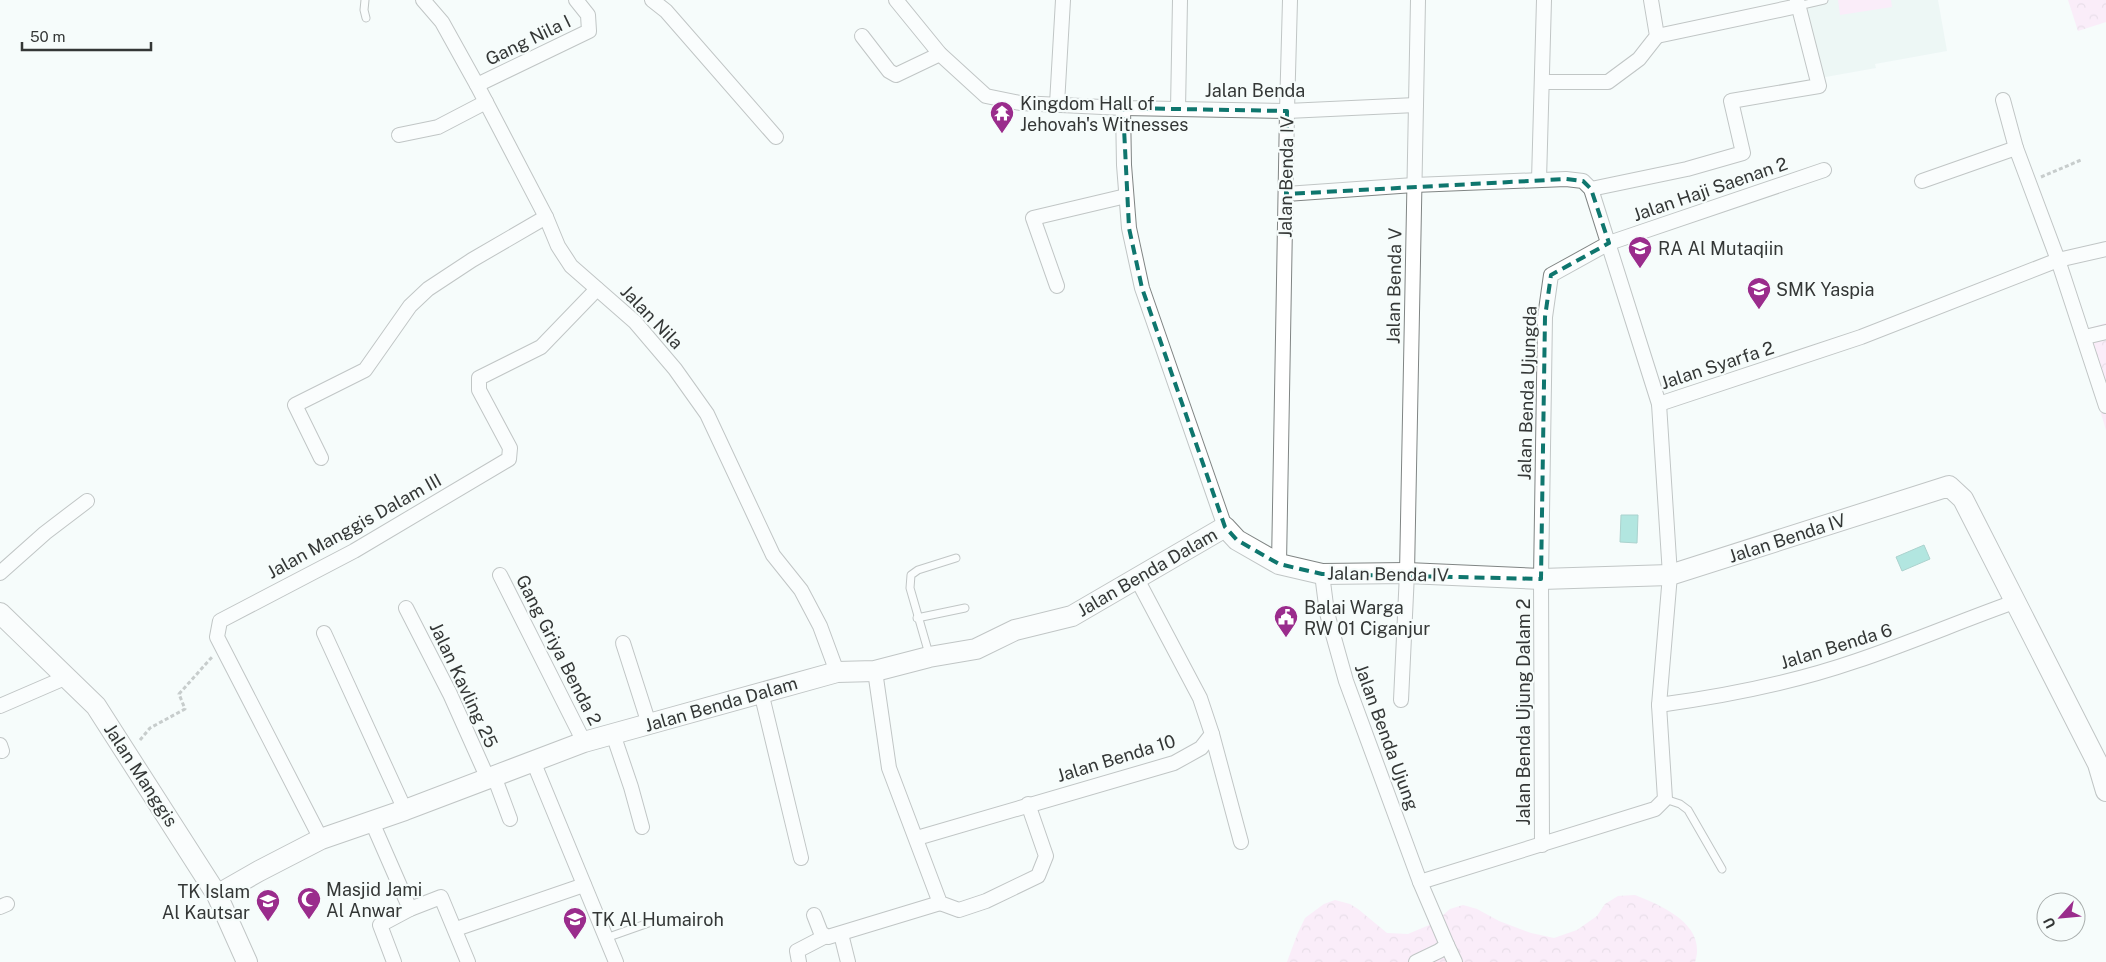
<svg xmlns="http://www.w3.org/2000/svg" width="2106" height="962" viewBox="0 0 2106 962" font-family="'Public Sans',sans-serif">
<defs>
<pattern id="forest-crowns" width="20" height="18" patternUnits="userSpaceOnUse" patternTransform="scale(1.25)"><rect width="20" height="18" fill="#fedbf6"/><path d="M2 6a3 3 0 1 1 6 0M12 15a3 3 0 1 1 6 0" fill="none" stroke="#dabdd4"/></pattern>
</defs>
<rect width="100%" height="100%" fill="#f6fcfb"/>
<!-- built -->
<path fill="#e2f1ee" d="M1806 0H1938L1947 51 1875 64 1876 68 1820 78Z"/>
<!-- forest -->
<g fill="url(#forest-crowns)">
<path d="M2068 0H2106V22L2078 31Z"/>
<path d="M2106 323V430L2076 332Z"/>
<path d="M1635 895C1663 906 1707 925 1695 962H1287L1297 935 1305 918 1324 904 1335 900 1350 904 1358 909 1387 933 1408 934 1434 923 1450 909 1463 905 1477 909 1499 921 1531 933 1554 938 1577 930 1597 916 1605 904 1618 896Z"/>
</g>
<!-- garden -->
<path fill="#fedbf6" d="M1838 0H1891L1892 7 1840 15Z"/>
<!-- water -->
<g fill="#5fcdbf" stroke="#52a096">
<path d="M1621 515H1638L1637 543 1620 542Z"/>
<path d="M1924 545 1930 559 1902 571 1896 557Z"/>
</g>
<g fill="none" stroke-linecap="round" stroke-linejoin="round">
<!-- lane casing -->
<g stroke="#808584" stroke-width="9">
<g id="lane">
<path d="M365 0 364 10 366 18"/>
<path d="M1798 6 1824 0"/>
<path d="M917 618 965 608"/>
<path d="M929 654 910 588 911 575 918 570 956 558"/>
<path d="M1665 799 1680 804 1688 810 1722 869"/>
<path d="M606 938 657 920"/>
</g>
</g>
<!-- street casing -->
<g stroke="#808584" stroke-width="16">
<g id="street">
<path d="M423 0 442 22 477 85 546 217 558 246 571 266 635 322 675 369 707 414 773 555 801 590 820 626 837 672"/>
<path d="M652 0 666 11 776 137"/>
<path d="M896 0 940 54 986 96 1020 103 1123 108 1287 111 1416 105"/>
<path d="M862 36 889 71 896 75 940 54"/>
<path d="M1657 36 1798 6"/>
<path d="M1543 82H1608L1639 59 1657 36 1651 0"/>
<path d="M477 85 589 31 588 15 576 0"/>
<path d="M2003 100 2016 148 2058 260 2106 249"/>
<path d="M1057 104 1063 0"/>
<path d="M1123 108 1124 165 1129 228 1142 288 1225 527"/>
<path d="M1178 109 1180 0"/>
<path d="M399 135 438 127 486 102"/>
<path d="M1539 180 1544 0"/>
<path d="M1922 181 2016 148"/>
<path d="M1591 189 1687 169 1743 153 1731 101 1819 86 1797 0"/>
<path d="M1286 194 1414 185 1566 179 1583 181 1591 189 1659 404 1670 575 1659 705 1665 799 1655 809 1420 882"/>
<path d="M1057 286 1033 218 1126 196"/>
<path d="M2085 337 2106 332"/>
<path d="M1659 404 1861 337 2058 260 2106 406"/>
<path d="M321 458 295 405 365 370 410 306 428 289 472 260 546 217"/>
<path d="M1279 564 1287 111 1290 0"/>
<path d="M0 573 45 533 87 501"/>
<path d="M1322 574 1327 613 1346 681 1420 882 1447 945 1439 951 1416 962"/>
<path d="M500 575 584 742"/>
<path d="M406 608 450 694 488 779"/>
<path d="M324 633 405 810"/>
<path d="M623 643 649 724"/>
<path d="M875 671 889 768 940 903 959 910 986 901 1038 876 1046 856 1028 804"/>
<path d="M761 692 801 858"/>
<path d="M1401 700 1407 573 1418 0"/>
<path d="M1659 705C1726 696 1792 683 1856 661 1910 643 1963 620 2017 601"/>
<path d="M0 706 67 677"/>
<path d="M613 734 631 787 642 827"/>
<path d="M1212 734 1241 842"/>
<path d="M0 745 2 751"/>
<path d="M533 761 616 962"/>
<path d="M494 776 510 819"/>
<path d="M372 822 410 909"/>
<path d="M917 838 1174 763 1201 748 1212 734 1200 698 1137 579"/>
<path d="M321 839 217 637 220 621 354 551 509 459 510 448 479 390V378L541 347 597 289"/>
<path d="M1542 845 1541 579 1545 317 1551 275 1609 243 1824 170"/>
<path d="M0 907 7 904"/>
<path d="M814 915 821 933 828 937 940 903"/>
<path d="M456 929 584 885"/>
<path d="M841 934 848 962"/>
<path d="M1447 945 1455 962"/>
<path d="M394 962 380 925 410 909 441 897 468 962"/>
<path d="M799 962 797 951 824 937"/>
</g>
</g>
<!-- secondary casing -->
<g stroke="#808584" stroke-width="22">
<g id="secondary">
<path d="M0 613 96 706 217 895 247 962"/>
<path d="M217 895 259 871 321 839 405 810 584 742 837 672 875 671 929 657 976 649 1015 630 1072 616 1225 527 1237 540 1279 564 1322 574 1407 573 1541 579 1670 575 1949 486 1963 499 2098 764 2106 791"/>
</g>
</g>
<!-- path -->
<g stroke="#8f9493" stroke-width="3" stroke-dasharray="4 2.5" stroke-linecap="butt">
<path d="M2041 177 2081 160"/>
<path d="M140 740 150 728 185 709 179 694 212 657"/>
</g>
<!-- lane -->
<use href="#lane" stroke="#fff" stroke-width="7"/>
<!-- street -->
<use href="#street" stroke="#fff" stroke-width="14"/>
<!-- secondary -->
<use href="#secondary" stroke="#fff" stroke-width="20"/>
</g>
<!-- marked area -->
<path d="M0 0H2106V962H0ZM1123 108 1287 111 1286 194 1566 179 1583 181 1591 189 1609 243 1551 275 1545 317 1541 579 1322 574 1279 564 1237 540 1225 527 1142 288 1129 228Z" fill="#f6fcfb" fill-opacity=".55" fill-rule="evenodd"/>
<path fill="none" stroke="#0f766e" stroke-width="4" stroke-dasharray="10 6" stroke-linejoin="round" d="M1123 108 1287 111 1286 194 1566 179 1583 181 1591 189 1609 243 1551 275 1545 317 1541 579 1322 574 1279 564 1237 540 1225 527 1142 288 1129 228Z"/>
<!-- icons -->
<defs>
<g id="temple-pin" transform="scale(1.25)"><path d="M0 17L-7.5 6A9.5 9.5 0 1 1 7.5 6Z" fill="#9a2c8c" stroke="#f6fcfb"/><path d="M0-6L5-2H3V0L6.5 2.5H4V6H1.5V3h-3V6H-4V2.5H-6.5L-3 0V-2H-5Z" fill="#fff"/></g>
<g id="school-pin" transform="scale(1.25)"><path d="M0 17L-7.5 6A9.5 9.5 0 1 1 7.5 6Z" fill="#9a2c8c" stroke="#f6fcfb"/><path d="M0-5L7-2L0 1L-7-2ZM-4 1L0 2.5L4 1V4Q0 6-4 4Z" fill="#fff"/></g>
<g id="civic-pin" transform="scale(1.25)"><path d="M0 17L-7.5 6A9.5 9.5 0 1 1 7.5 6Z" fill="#9a2c8c" stroke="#f6fcfb"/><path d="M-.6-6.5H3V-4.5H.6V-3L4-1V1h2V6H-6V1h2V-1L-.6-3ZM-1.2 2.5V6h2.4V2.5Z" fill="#fff"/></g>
<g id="mosque-pin" transform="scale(1.25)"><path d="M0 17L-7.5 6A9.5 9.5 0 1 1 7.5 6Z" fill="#9a2c8c" stroke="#f6fcfb"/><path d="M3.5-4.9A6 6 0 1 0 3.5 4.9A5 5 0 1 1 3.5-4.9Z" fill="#fff"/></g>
</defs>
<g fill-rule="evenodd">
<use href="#temple-pin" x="1002" y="113"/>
<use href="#school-pin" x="1640" y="248"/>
<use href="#school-pin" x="1759" y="289"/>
<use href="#civic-pin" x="1286" y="617"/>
<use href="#mosque-pin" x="309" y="899"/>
<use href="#school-pin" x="268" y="901"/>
<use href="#school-pin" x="575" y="919"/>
</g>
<g text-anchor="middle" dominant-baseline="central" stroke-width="4.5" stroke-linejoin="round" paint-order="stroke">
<!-- street labels -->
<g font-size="18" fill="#343736" stroke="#f6fcfb">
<text transform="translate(528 40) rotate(-26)">Gang Nila I</text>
<text x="1255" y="90">Jalan Benda</text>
<text transform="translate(1286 177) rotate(-89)">Jalan Benda IV</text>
<text transform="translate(1710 189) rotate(-19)">Jalan Haji Saenan 2</text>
<text transform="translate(1394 286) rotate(-89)">Jalan Benda V</text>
<text transform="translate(652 317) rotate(46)">Jalan Nila</text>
<text transform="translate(1717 365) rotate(-18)">Jalan Syarfa 2</text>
<text transform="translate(1527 393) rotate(-88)">Jalan Benda Ujungda</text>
<text transform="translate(354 526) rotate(-29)">Jalan Manggis Dalam III</text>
<text transform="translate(1787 538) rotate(-18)">Jalan Benda IV</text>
<text transform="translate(1147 572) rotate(-30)">Jalan Benda Dalam</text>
<text transform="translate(1388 574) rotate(1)">Jalan Benda IV</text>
<text transform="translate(1836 646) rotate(-17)">Jalan Benda 6</text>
<text transform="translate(559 650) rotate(63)">Gang Griya Benda 2</text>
<text transform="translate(464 685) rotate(65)">Jalan Kavling 25</text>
<text transform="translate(721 704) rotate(-16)">Jalan Benda Dalam</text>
<text transform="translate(1523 712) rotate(-90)">Jalan Benda Ujung Dalam 2</text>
<text transform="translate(1387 737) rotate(70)">Jalan Benda Ujung</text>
<text transform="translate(1116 758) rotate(-17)">Jalan Benda 10</text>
<text transform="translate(141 775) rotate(57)">Jalan Manggis</text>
</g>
<!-- poi labels -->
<g font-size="18" fill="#343736" stroke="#f6fcfb" text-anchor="start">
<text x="1020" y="103">Kingdom Hall of<tspan x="1020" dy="21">Jehovah's Witnesses</tspan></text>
<text x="1658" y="248">RA Al Mutaqiin</text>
<text x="1776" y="289">SMK Yaspia</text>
<text x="1304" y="607">Balai Warga<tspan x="1304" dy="21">RW 01 Ciganjur</tspan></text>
<text x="326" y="889">Masjid Jami<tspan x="326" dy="21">Al Anwar</tspan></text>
<text x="250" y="891" text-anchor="end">TK Islam<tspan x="250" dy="21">Al Kautsar</tspan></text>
<text x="592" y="919">TK Al Humairoh</text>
</g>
</g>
<!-- north arrow -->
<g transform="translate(2061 917) rotate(243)"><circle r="24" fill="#f6fcfb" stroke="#a8adac"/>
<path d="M0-4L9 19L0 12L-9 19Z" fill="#9a2c8c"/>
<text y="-8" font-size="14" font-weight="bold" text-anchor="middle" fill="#343736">U</text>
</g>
<!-- scale -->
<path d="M22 42v8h129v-8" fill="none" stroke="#343736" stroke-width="2.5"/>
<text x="30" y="42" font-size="15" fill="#343736" stroke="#f6fcfb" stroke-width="4" paint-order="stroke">50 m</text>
</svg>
